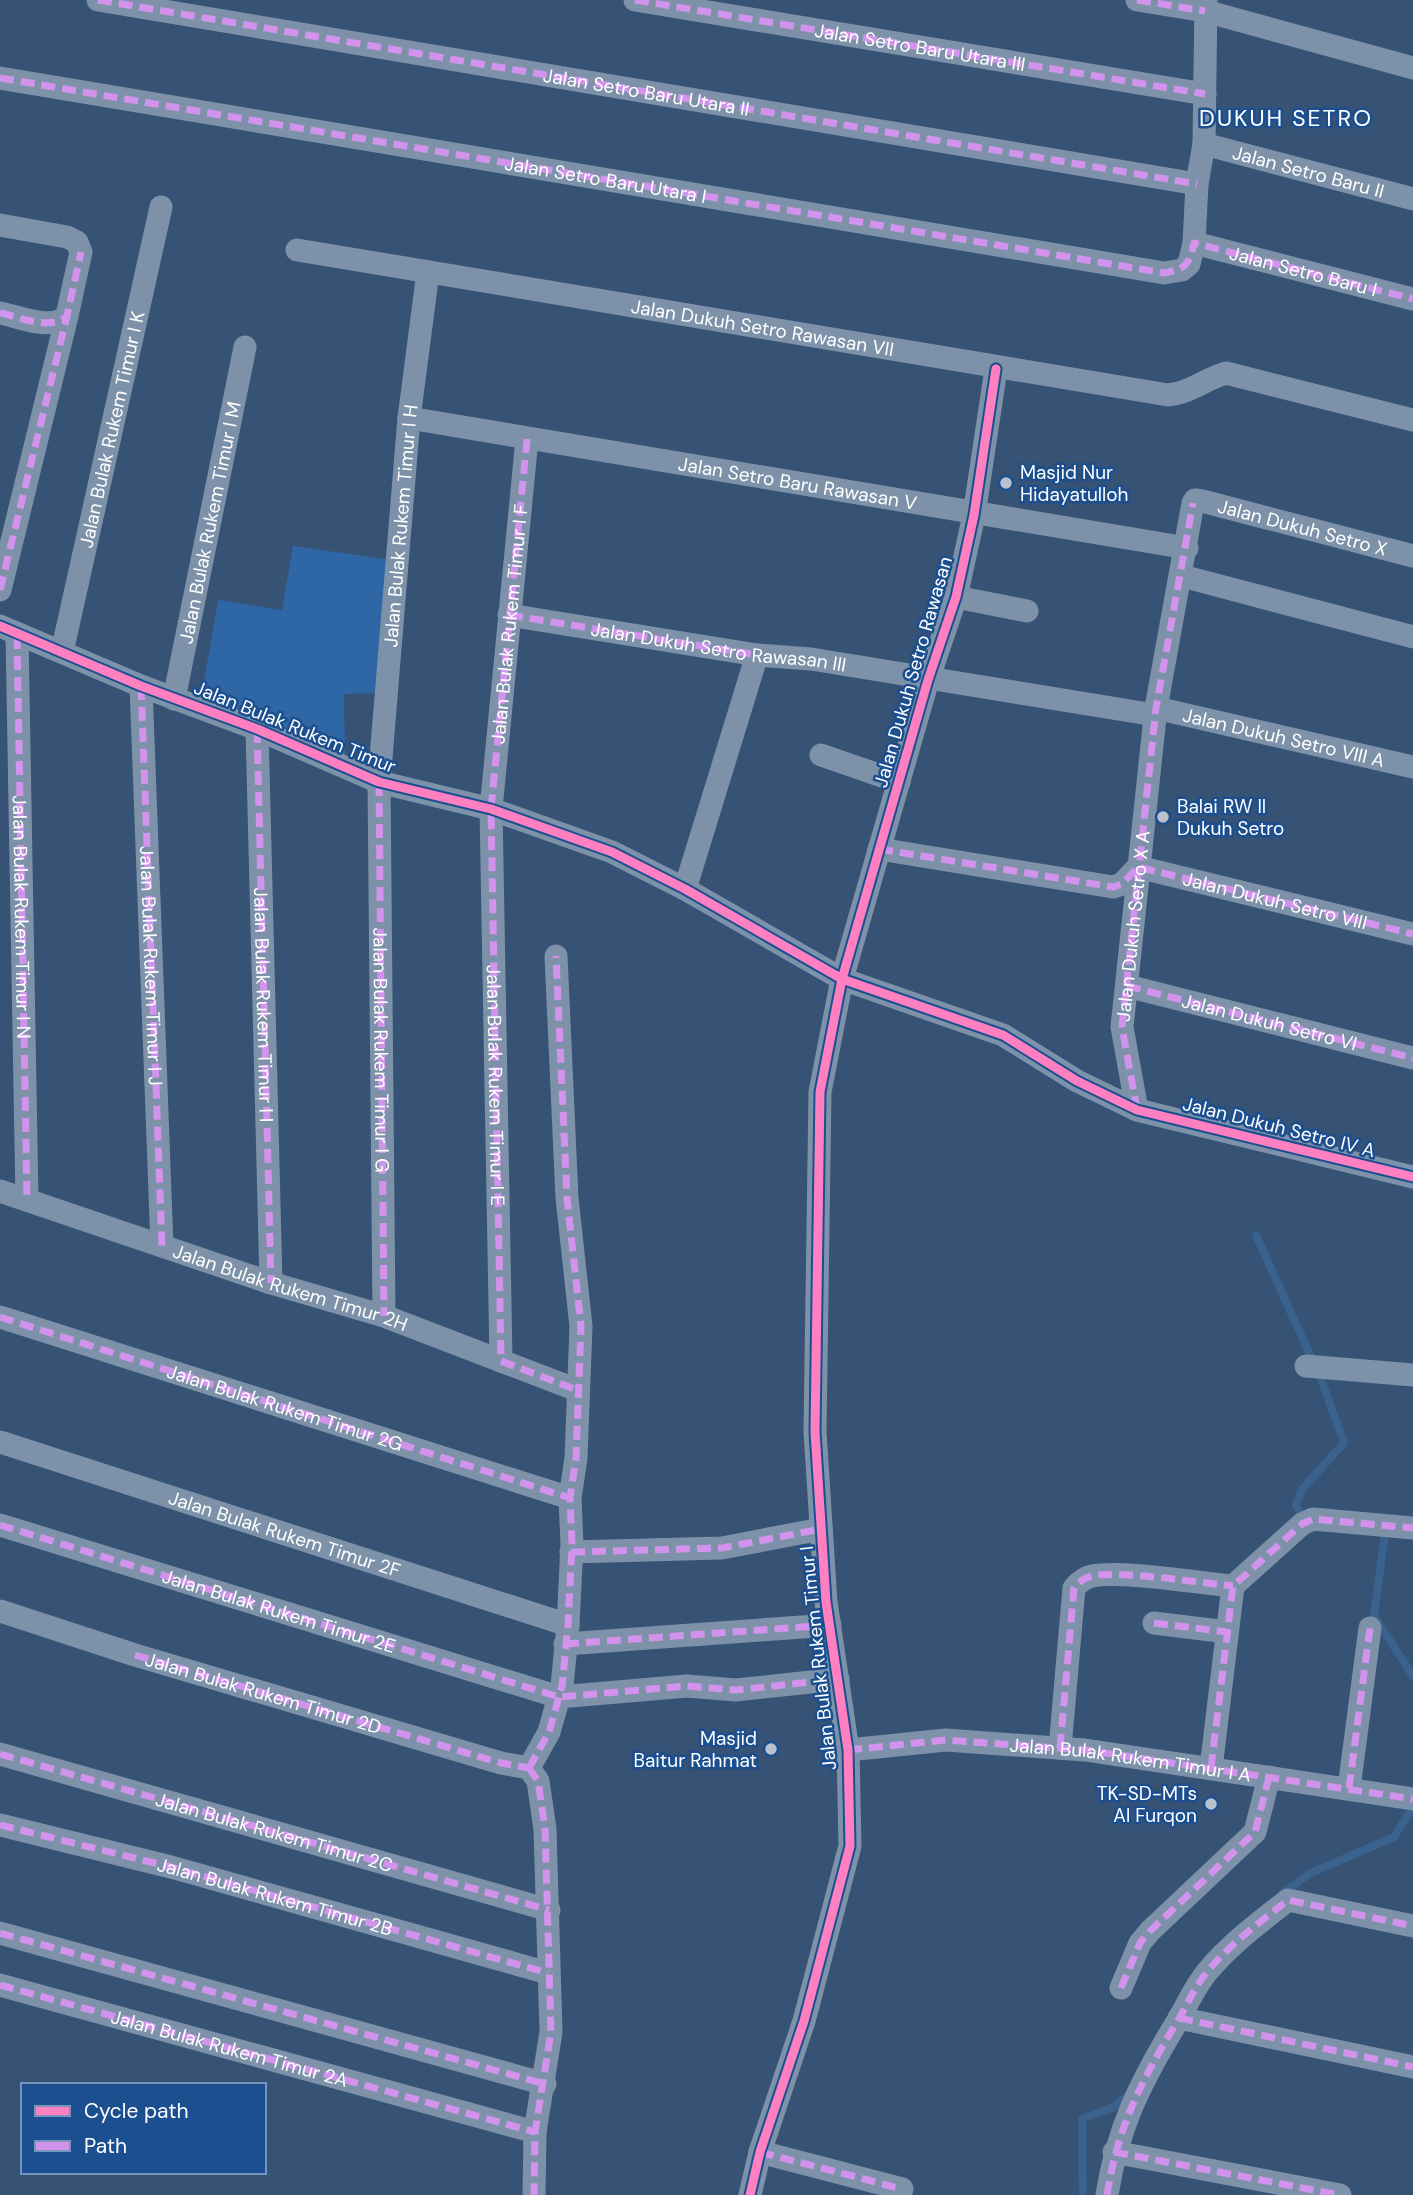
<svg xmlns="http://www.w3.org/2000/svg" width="1413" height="2195" viewBox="0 0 1413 2195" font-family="'DM Sans',sans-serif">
<rect width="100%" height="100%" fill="#365274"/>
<!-- green -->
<path fill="#2f66a5" d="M293 546 391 560 381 693 344 694 345 756 201 698 218 600 282 610Z"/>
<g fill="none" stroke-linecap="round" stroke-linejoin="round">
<!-- stream -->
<g stroke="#3b618d" stroke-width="8">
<path d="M1256 1235 1310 1355"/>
<path d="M1302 1516 1296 1505 1303 1488 1344 1443 1320 1376"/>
<path d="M1381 1533H1385L1374 1616 1413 1676"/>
<path d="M1282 1893 1311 1873 1394 1837 1413 1807"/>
<path d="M1083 2195 1082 2119 1114 2107 1130 2093"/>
</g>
<!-- minor -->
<g stroke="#7d92a8" stroke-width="23">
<path d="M98 0 1197 184"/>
<path d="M635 0 1205 94"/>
<path d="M1137 0 1205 11 1413 68"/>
<path id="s1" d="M0 78 1164 273 1182 270 1189 264 1194 243 1197 184 1204 144 1206 0"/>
<path id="s2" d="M1204 144 1413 199"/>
<path d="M0 225 67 237 77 242 81 252 67 316C50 331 20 317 0 313"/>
<path d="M1194 243 1413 299"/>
<path id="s3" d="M297 250 1168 395C1190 393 1205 379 1226 373L1413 420"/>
<path id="s4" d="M409 418 1187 548"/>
<path d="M1182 576 1413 637"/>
<path d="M0 590 67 316"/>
<path d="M956 597 1027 611"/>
<path id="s5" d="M509 615 757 655 811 659 1155 715"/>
<path d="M0 626 141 686 257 729 379 782 491 809 612 852 685 889 842 979 1003 1035 1077 1081 1137 1110 1413 1177"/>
<path d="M17 635 27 1200"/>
<path id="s6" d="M62 652 161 207"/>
<path id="s7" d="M141 686 162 1246"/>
<path id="s8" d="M174 699 245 347"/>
<path id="s9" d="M1156 708 1413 767"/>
<path id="s10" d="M257 729 271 1283"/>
<path d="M821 755 899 782"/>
<path d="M879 849 1113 887 1122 884 1138 867 1413 934"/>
<path d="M685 889 757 655"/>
<path id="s11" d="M1127 986 1413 1058"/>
<path id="s12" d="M1137 1110 1122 1027 1156 708 1193 503 1195 500 1202 501 1413 556"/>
<path id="s13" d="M0 1191 271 1283 384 1316 577 1390"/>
<path id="s14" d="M384 1316 379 782 409 418 428 272"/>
<path id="s15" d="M0 1317 570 1498"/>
<path id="s16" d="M501 1361 491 809 527 439"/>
<path d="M1306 1366 1413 1375"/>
<path id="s17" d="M0 1442 568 1625"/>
<path d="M0 1525 559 1697 687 1686 736 1690 838 1679"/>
<path d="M571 1552 722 1548 821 1529"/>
<path id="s18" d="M0 1611 135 1655 501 1763 529 1768"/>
<path d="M1154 1623 1227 1632"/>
<path d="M565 1644 830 1625"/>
<path d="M1060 1748 1074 1588C1079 1582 1084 1578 1092 1576 1122 1570 1199 1583 1233 1586"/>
<path d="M848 1750 946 1740 1085 1750 1413 1799"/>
<path id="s19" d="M0 1754 549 1910"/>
<path d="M529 1768 549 1732 562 1686 568 1625 572 1544 570 1498 576 1458 581 1326 567 1198 556 956"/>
<path d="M529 1768 538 1781 545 1829 551 2032 535 2132 534 2195"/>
<path d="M1211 1768 1233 1586 1302 1524 1313 1519 1413 1528"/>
<path d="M1349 1788 1370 1628"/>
<path d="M0 1825 171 1867 548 1973"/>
<path d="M0 1933 545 2084"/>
<path d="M0 1985 535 2132"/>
<path d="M1121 1988 1140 1943 1150 1931 1255 1832 1269 1777"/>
<path d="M1179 2018 1413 2067"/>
<path d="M760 2152 902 2189"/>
<path d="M1114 2152 1340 2195"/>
<path d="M750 2195 760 2152 804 2021 850 1846 848 1750 826 1602 815 1432 820 1092 842 979 928 680 956 597 974 515 996 369"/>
<path d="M1107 2195C1117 2130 1140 2083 1174 2027 1186 2008 1193 1989 1207 1972 1230 1944 1260 1922 1288 1900L1413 1926"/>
</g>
<!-- quiet -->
<g stroke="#d193ec" stroke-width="7" stroke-dasharray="14 7" stroke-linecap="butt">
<path id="s20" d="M98 0 1197 184"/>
<path id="s21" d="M635 0 1205 94"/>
<path d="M1137 0 1205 11"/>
<path id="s22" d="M0 78 1164 273C1186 269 1189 265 1194 243L1413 299"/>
<path d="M0 313C20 317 50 331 67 316L81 252"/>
<path id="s23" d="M527 439 491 809 501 1361 577 1390"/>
<path d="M0 590 67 316"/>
<path d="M509 615 757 655"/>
<path id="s24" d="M17 635 27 1200"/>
<path d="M141 686 162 1246"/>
<path d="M257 729 271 1283"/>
<path id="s25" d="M379 782 384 1316"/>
<path id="s26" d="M879 849 1113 887 1122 884 1138 867 1413 934"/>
<path d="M1127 986 1413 1058"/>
<path id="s27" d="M1137 1110 1122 1027 1156 708 1193 503"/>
<path d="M0 1317 570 1498"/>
<path id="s28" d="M0 1525 559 1697 687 1686 736 1690 838 1679"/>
<path d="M571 1552 722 1548 821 1529"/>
<path d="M1154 1623 1227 1632"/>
<path d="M565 1644 830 1625"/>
<path d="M135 1655 501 1763 529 1768"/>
<path d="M1060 1748 1074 1588C1079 1582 1084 1578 1092 1576 1122 1570 1199 1583 1233 1586"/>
<path id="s29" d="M848 1750 946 1740 1085 1750 1413 1799"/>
<path d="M0 1754 549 1910"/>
<path d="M529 1768 549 1732 562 1686 568 1625 572 1544 570 1498 576 1458 581 1326 567 1198 556 956"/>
<path d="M529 1768 538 1781 545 1829 551 2032 535 2132 534 2195"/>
<path d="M1211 1768 1233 1586 1302 1524 1313 1519 1413 1528"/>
<path d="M1349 1788 1370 1628"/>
<path id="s30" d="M0 1825 171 1867 548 1973"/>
<path d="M0 1933 545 2084"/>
<path id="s31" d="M0 1985 535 2132"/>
<path d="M1121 1988 1140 1943 1150 1931 1255 1832 1269 1777"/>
<path d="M1179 2018 1413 2067"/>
<path d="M760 2152 902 2189"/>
<path d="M1114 2152 1340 2195"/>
<path d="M1107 2195C1117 2130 1140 2083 1174 2027 1186 2008 1193 1989 1207 1972 1230 1944 1260 1922 1288 1900L1413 1926"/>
</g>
<!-- cycleway casing -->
<g stroke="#1b4f8f" stroke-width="13">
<g id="cycleway">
<path d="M0 626 141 686 257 729 379 782 491 809 612 852 685 889 842 979 1003 1035 1077 1081 1137 1110 1413 1177"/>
<path d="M750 2195 760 2152 804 2021 850 1846 848 1750 826 1602 815 1432 820 1092 842 979 928 680 956 597 974 515 996 369"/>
</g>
</g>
<!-- cycleway -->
<use href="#cycleway" stroke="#ff80c0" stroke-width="9"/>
</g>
<!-- markers -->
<g fill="#b9c2ce" stroke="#1b4f8f" stroke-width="2.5">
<circle cx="1006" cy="483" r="7"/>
<circle cx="1163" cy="817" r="7"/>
<circle cx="771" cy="1749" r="7"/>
<circle cx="1211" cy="1804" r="7"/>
</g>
<g text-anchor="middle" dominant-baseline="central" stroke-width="5" stroke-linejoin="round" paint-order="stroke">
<!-- street labels -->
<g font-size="19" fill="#fff" stroke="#1b4f8f">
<text stroke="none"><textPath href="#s21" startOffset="289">Jalan Setro Baru Utara III</textPath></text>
<text stroke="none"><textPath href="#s20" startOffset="556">Jalan Setro Baru Utara II</textPath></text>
<text stroke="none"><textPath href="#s2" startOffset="108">Jalan Setro Baru II</textPath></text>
<text stroke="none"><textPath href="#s1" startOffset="614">Jalan Setro Baru Utara I</textPath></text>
<text stroke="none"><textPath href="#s22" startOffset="1340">Jalan Setro Baru I</textPath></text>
<text stroke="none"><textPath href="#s3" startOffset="472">Jalan Dukuh Setro Rawasan VII</textPath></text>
<text stroke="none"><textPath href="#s6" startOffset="228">Jalan Bulak Rukem Timur I K</textPath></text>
<text stroke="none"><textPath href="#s4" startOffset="394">Jalan Setro Baru Rawasan V</textPath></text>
<text stroke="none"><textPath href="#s8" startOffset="180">Jalan Bulak Rukem Timur I M</textPath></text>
<text stroke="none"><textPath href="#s14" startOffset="791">Jalan Bulak Rukem Timur I H</textPath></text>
<text stroke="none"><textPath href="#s12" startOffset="728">Jalan Dukuh Setro X</textPath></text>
<text stroke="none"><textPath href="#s16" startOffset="738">Jalan Bulak Rukem Timur I F</textPath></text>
<text stroke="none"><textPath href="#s5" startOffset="212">Jalan Dukuh Setro Rawasan III</textPath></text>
<text transform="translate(913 672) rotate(-74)">Jalan Dukuh Setro Rawasan</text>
<text transform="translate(295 727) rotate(22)">Jalan Bulak Rukem Timur</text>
<text stroke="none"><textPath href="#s9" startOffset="131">Jalan Dukuh Setro VIII A</textPath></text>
<text stroke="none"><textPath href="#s26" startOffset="411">Jalan Dukuh Setro VIII</textPath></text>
<text stroke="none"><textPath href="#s24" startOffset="282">Jalan Bulak Rukem Timur I N</textPath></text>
<text stroke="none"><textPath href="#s27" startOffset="186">Jalan Dukuh Setro X A</textPath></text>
<text stroke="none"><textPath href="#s7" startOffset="280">Jalan Bulak Rukem Timur I J</textPath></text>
<text stroke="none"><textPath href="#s10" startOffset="276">Jalan Bulak Rukem Timur I I</textPath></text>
<text stroke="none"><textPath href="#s11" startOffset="147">Jalan Dukuh Setro VI</textPath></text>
<text stroke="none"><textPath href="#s25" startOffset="268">Jalan Bulak Rukem Timur I G</textPath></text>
<text stroke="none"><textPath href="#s23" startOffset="648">Jalan Bulak Rukem Timur I E</textPath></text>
<text transform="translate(1279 1127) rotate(14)">Jalan Dukuh Setro IV A</text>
<text stroke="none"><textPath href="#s13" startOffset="306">Jalan Bulak Rukem Timur 2H</textPath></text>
<text stroke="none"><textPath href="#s15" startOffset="299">Jalan Bulak Rukem Timur 2G</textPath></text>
<text stroke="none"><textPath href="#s17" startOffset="299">Jalan Bulak Rukem Timur 2F</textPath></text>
<text stroke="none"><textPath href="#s28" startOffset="292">Jalan Bulak Rukem Timur 2E</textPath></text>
<text transform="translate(818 1658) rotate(-96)">Jalan Bulak Rukem Timur I</text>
<text stroke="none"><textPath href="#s18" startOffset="276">Jalan Bulak Rukem Timur 2D</textPath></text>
<text stroke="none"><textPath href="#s29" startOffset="284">Jalan Bulak Rukem Timur I A</textPath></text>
<text stroke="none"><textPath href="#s19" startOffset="285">Jalan Bulak Rukem Timur 2C</textPath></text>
<text stroke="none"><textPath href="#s30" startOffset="284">Jalan Bulak Rukem Timur 2B</textPath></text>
<text stroke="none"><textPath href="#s31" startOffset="238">Jalan Bulak Rukem Timur 2A</textPath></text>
</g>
<!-- poi labels -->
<g font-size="19" fill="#fff" stroke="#1b4f8f" text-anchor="start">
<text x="1020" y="472">Masjid Nur<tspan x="1020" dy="22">Hidayatulloh</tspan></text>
<text x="1177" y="806">Balai RW II<tspan x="1177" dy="22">Dukuh Setro</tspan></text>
<text x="757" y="1738" text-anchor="end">Masjid<tspan x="757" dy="22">Baitur Rahmat</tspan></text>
<text x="1197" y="1793" text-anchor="end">TK-SD-MTs<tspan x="1197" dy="22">Al Furqon</tspan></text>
</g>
<!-- quarter labels -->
<g font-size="23" letter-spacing="2" fill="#fff" stroke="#1b4f8f">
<text x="1286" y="118">DUKUH SETRO</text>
</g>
</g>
<!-- legend -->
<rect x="21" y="2083" width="245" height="91" fill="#1b4f8f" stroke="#7695bc" stroke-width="2"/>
<rect x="35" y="2106" width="35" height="10" fill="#ff80c0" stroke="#7695bc" stroke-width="2"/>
<text x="84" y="2118" font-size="21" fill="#ffffff">Cycle path</text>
<rect x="35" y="2141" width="35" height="10" fill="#d193ec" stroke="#7695bc" stroke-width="2"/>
<text x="84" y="2153" font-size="21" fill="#ffffff">Path</text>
</svg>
